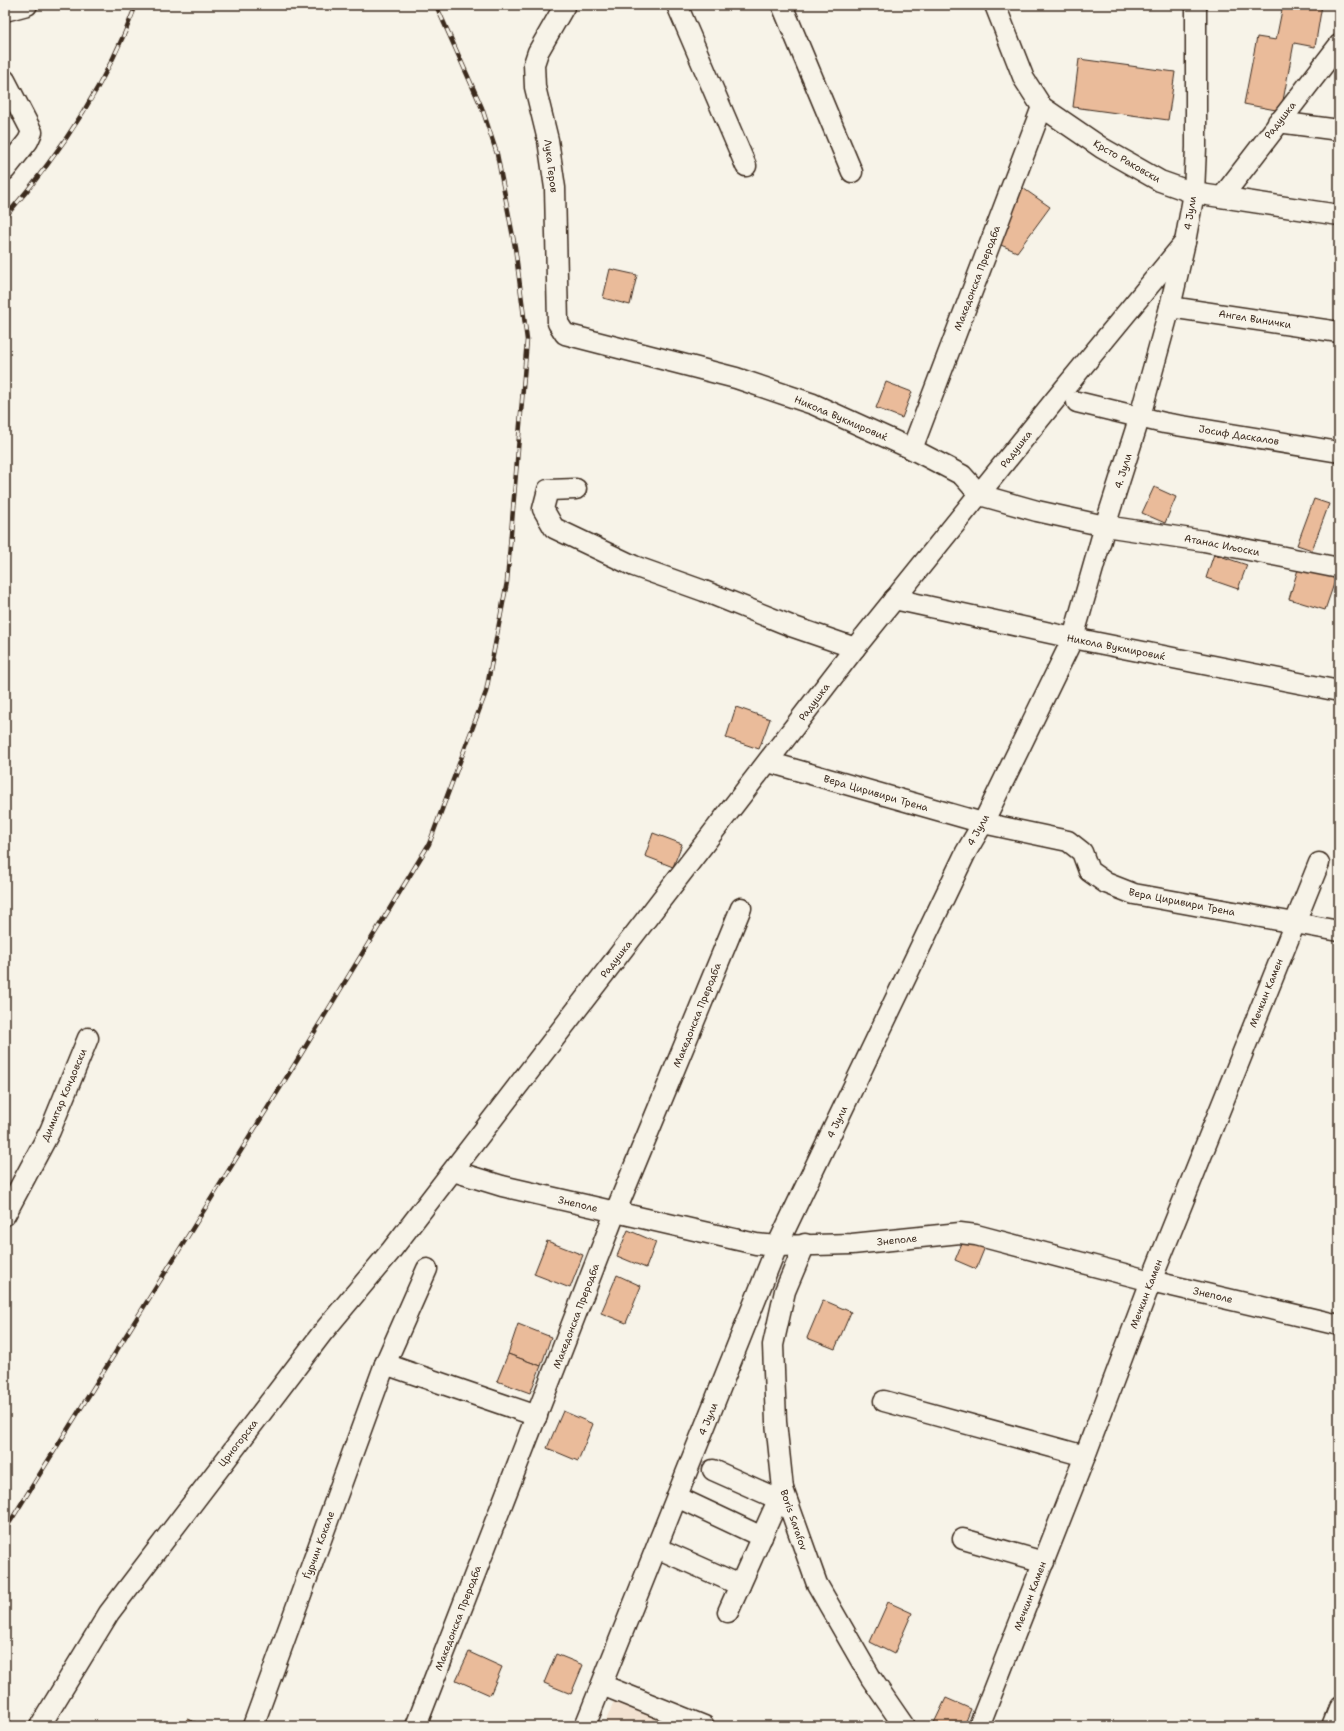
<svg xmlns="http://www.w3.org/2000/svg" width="1344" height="1731" viewBox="0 0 1344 1731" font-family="'Shantell Sans',sans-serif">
<rect width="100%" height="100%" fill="#f7f3e8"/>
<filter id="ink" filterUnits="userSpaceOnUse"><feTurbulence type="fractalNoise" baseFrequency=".025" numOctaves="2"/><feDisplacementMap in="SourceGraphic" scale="8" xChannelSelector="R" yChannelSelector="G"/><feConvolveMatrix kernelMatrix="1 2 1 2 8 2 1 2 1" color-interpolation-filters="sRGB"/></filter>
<g filter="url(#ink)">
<!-- built -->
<path fill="#f3e2d1" d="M615 1698 685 1726H604Z"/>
<!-- building -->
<g fill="#eabb9a" stroke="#3b2a1e">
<path d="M1283 5H1322L1315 47 1294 43 1281 111 1244 104 1257 37 1276 40Z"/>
<path d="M1079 59 1175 72 1168 120 1073 107Z"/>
<path d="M1017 184 1050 207 1017 252 994 242Z"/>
<path d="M610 269 637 275 630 305 603 298Z"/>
<path d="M886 382 912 392 902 418 876 408Z"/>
<path d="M1154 487 1176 497 1165 523 1142 513Z"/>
<path d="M1314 499 1329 504 1312 550 1297 545Z"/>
<path d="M1214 554 1247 565 1238 589 1206 578Z"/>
<path d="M1299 566 1336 578 1325 610 1289 599Z"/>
<path d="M736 707 770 719 759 749 726 738Z"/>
<path d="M653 833 682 844 673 867 645 856Z"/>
<path d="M628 1230 656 1242 646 1268 617 1256Z"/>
<path d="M964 1238 985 1247 976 1269 955 1260Z"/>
<path d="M547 1241 583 1255 570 1288 534 1274Z"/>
<path d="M617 1275 641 1286 626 1323 601 1313Z"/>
<path d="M823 1300 851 1312 835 1349 807 1338Z"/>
<path d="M518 1324 551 1337 541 1366 508 1354Z"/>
<path d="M508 1354 541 1366 530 1393 497 1381Z"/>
<path d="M563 1411 593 1424 578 1461 547 1448Z"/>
<path d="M888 1602 912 1613 894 1654 870 1642Z"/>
<path d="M469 1652 502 1667 490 1695 456 1680Z"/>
<path d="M556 1654 583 1665 571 1694 544 1683Z"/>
<path d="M946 1698 971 1709 964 1726 933 1725Z"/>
<path d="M187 1719 206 1726H184Z"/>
</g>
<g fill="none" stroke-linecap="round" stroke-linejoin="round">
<!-- minor casing -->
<g stroke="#3b2a1e" stroke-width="23">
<g id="minor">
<path d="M565 5 538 52 534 64 535 87 548 140 555 188 558 323 565 334 736 378 813 404 912 449 962 475 980 495 1037 511 1105 526 1204 541 1339 568"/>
<path d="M677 5 746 166"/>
<path d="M782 5 852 172"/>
<path d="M995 5 1024 79 1042 107 1102 148 1160 181 1194 193 1339 215"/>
<path d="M5 11 27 5"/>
<path d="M5 80 32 132 28 141 5 170"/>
<path d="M1278 122 1339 130"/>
<path d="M1222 197 1339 45"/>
<path d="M1170 307 1339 332"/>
<path d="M1077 402 1164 423 1339 452"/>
<path d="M912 449 1042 107"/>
<path d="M576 489 548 490 543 509 554 528 634 566 704 591 791 626 855 648"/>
<path d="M894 599 1073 638 1339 691"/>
<path d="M768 762 983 823 1068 841 1082 852 1089 871 1106 883 1134 894 1339 931"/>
<path d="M453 1171 502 1186 756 1244 777 1246 852 1244 960 1233 976 1235 1151 1281 1339 1325"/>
<path d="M5 1215 50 1131 88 1038"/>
<path d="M805 1244 785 1291 773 1345 776 1422 783 1489 817 1584 871 1678 904 1726"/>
<path d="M385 1364 537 1416"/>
<path d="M884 1401 1085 1456"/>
<path d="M713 1470 778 1499"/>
<path d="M677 1497 762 1537"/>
<path d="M963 1539 1044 1562"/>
<path d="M657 1548 740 1585"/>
<path d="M728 1612 783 1489"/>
<path d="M602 1685 704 1726"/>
<path d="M40 1726 109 1613 323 1332 390 1252 855 648 1055 400 1185 242"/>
<path d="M253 1726 385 1364 427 1269"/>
<path d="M416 1726 615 1213 741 908"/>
<path d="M585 1726 777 1246 966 852 983 823 1073 638 1105 526 1140 416 1170 307 1185 242 1194 193 1196 147V5"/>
<path d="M979 1726 1085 1456 1151 1281 1319 863"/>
<path d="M1332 1726 1339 1708"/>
</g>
</g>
<!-- minor -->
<use href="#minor" stroke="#f7f3e8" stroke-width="20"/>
<!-- rail casing -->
<g stroke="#3b2a1e" stroke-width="4.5">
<g id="rail">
<path d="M5 217C60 154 107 83 136 5"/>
<path d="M5 1530 298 1059 429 844 486 692 507 582 527 340 515 247 497 154 482 108 436 5"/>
</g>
</g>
<!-- rail -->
<use href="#rail" stroke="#f7f3e8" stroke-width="3" stroke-dasharray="9" stroke-linecap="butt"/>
</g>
</g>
<g text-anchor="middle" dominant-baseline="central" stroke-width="3.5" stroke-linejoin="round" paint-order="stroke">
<!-- street labels -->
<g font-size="10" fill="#3b2a1e" stroke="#f7f3e8">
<text transform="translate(1280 120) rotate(-52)">Радушка</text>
<text transform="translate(1127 161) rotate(30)">Крсто Раковски</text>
<text transform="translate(551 166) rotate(83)">Лука Геров</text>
<text transform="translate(1190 213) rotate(-81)">4 Јули</text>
<text transform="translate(977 278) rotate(-69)">Македонска Преродба</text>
<text transform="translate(1255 319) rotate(9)">Ангел Винички</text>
<text transform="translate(841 418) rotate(23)">Никола Вукмировиќ</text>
<text transform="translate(1239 435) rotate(9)">Јосиф Даскалов</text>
<text transform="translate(1016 449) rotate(-52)">Радушка</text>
<text transform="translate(1123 471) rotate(-73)">4. Јули</text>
<text transform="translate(1222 545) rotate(11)">Aтанас Иљоски</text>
<text transform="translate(1116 647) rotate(11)">Никола Вукмировиќ</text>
<text transform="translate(814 702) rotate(-53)">Радушка</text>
<text transform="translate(876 793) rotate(16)">Вера Циривири Трена</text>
<text transform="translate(978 830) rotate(-61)">4 Јули</text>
<text transform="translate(1182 902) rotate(11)">Вера Циривири Трена</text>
<text transform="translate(616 959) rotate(-52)">Радушка</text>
<text transform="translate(1266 993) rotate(-68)">Мечкин Камен</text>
<text transform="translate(697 1015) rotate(-68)">Македонска Преродба</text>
<text transform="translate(64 1095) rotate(-67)">Димитар Кондовски</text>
<text transform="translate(837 1122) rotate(-64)">4 Јули</text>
<text transform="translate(578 1204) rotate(13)">Знеполе</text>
<text transform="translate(897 1240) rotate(-6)">Знеполе</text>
<text transform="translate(1146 1294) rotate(-69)">Мечкин Камен</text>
<text transform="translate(1213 1295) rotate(13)">Знеполе</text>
<text transform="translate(576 1316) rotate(-69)">Македонска Преродба</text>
<text transform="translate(708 1419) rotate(-68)">4 Јули</text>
<text transform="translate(238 1443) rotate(-52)">Црногорска</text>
<text transform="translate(794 1520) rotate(71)">Boris Sarafov</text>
<text transform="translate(319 1545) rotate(-70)">Ѓурчин Кокале</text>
<text transform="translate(1030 1596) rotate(-69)">Мечкин Камен</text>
<text transform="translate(458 1618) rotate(-69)">Македонска Преродба</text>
</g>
</g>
<!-- margin -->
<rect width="1344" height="1731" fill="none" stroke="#f7f3e8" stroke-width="20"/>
<rect x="10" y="10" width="1324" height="1711" fill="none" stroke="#3b2a1e" stroke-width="1.5" filter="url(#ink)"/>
</svg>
